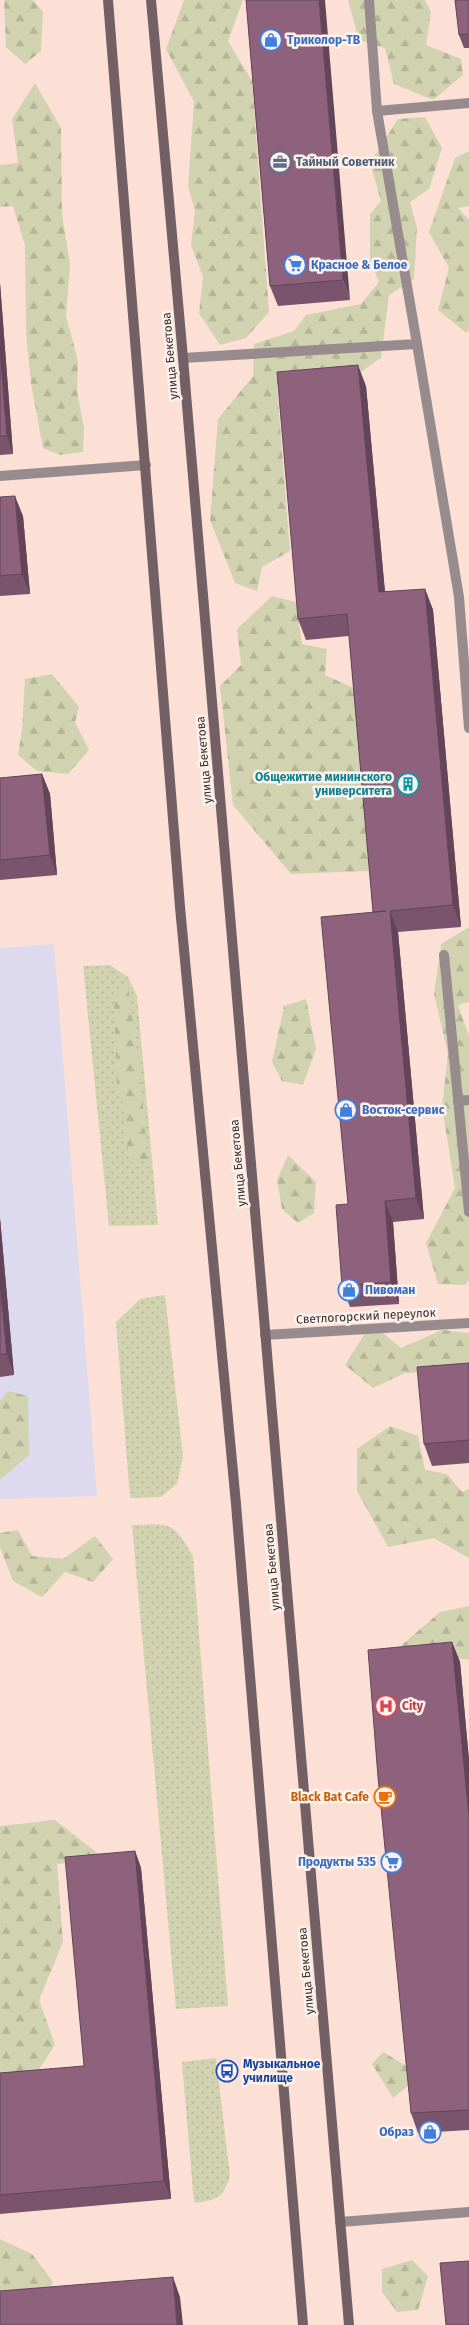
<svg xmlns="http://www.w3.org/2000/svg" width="469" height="2325" viewBox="0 0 469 2325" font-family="'Fira Sans',sans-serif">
<defs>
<pattern id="grass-dots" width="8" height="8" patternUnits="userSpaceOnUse" patternTransform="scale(1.25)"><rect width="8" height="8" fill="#d1d3b0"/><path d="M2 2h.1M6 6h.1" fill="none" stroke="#b4b598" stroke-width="1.8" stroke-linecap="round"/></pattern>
<pattern id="forest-firs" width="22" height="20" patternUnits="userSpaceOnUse" patternTransform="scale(1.25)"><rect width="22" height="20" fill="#d1d3b0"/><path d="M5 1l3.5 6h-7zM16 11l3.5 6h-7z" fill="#b4b598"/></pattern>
</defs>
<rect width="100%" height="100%" fill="#fde0d5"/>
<!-- commercial -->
<path fill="#dddaf0" d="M54 944 97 1496 0 1499V948Z"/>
<!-- grass -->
<g fill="url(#grass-dots)">
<path d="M110 965 128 977 137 996 158 1225 109 1226 83 966Z"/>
<path d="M165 1295 183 1457 177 1484 161 1497 130 1498 116 1322 140 1299Z"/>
<path d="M132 1525C171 1524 173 1521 193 1556L228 2006 176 2009Z"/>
<path d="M216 2058 230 2176C223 2199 216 2200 194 2203L182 2062Z"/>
</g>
<!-- forest -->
<g fill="url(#forest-firs)">
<path d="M4 0H33L43 12 41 51 25 64 6 47Z"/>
<path d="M184 0H243L228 41 252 81 269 312 246 338 220 345 199 313 203 277 191 245 195 211 188 186 194 102 166 49Z"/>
<path d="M348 0H425L431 12 426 45 461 59 463 75 433 100 394 84 385 48 359 40Z"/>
<path d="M35 83 61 128 62 214 70 264 66 316 78 361 77 391 84 428 83 452 60 455 43 448 31 383 26 333 25 246 13 206 0 207V165L18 163 12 119Z"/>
<path d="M425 117 442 148 429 189 410 202 417 228 414 279 389 295 381 358 358 374 277 387 290 551 262 567 257 591 235 583 210 520 218 419 253 376 254 344 294 331 306 315 361 304 379 282 370 260V214L381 201 370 163 398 119Z"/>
<path d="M469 151V206L458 208 469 220V330L466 333 438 310 449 268 429 232 455 158Z"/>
<path d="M272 596 296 602 302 644 327 649 325 675 356 689 369 871 291 874 233 805 220 686 241 665 237 629Z"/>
<path d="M52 674 79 707 75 722 89 750 68 774 37 771 18 755 22 729 25 679Z"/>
<path d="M469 927V1002L458 1005 469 1036V1280L465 1285 438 1284 426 1243 455 1188 442 1106 448 1054 434 994 441 944Z"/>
<path d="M128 984 142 1091 147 1158 134 1167 126 1142V1109L117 1090 114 1000Z"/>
<path d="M306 999 316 1049 303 1085 282 1081 272 1062 284 1006Z"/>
<path d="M288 1155 316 1182 314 1213 298 1223 282 1209 277 1180Z"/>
<path d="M442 1330 469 1333V1370L405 1373 373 1388 345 1365 365 1333H383L401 1348Z"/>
<path d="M8 1391 28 1396 29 1455 0 1480V1401Z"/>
<path d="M390 1426 418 1436 425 1470 447 1474 462 1492 469 1489V1558L434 1538 388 1547 357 1491V1449Z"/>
<path d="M18 1530 32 1556 63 1559 95 1536 113 1559 93 1582 65 1572 42 1597 13 1581 0 1547V1533Z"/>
<path d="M469 1606V1660L456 1658 426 1668 402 1645 440 1612Z"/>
<path d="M55 1820 105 1859 57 1864 63 1942 39 2000 55 2045 32 2080 0 2082V1826Z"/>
<path d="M383 2052 410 2068 409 2085 393 2098 372 2064Z"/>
<path d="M0 2239 32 2254 53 2282 46 2296 0 2298Z"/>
<path d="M412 2260 428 2276 418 2310 397 2312 382 2292V2269Z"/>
</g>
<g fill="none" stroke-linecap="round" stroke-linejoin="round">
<!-- street -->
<g stroke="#988b8e" stroke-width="10">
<path d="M377 111 469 103"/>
<path d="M417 344 459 597 469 728"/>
<path d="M183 358 417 344 377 111 369 0"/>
<path d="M0 476 146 465"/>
<path d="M444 955 469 1212"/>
<path d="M458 1101 469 1100"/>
<path d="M265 1335 469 1323"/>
<path d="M340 2222 469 2212"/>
</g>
<!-- secondary -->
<g stroke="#726064" stroke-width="10">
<path d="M108 0 180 907 236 1504 303 2325"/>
<path d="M151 0 183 358 349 2325"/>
</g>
</g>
<!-- wall -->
<g fill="#7a536c">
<path d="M246 0 350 300 278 306 270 286Z"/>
<path d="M469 0V48H464L459 35Z"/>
<path d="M0 283 13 454 0 455Z"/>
<path d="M366 386 385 592 425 589 433 610 461 927 398 932 424 1219 393 1222 399 1304 350 1307 342 1286 373 912 349 636 306 640 298 619Z"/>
<path d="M0 497 23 516 30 594 0 596Z"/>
<path d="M42 774 50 794 57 875 0 880V778Z"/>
<path d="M0 1218 14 1375 0 1377Z"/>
<path d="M469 1363V1463L432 1466 424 1444Z"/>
<path d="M452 1642 460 1662 469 1760V2130L418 2133 411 2113Z"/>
<path d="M135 1851 141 1868 171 2199 0 2214V2073L84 2066Z"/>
</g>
<!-- shaded-wall -->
<g fill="#634458">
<path d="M319 0H325L350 300 343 280Z"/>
<path d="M0 283 13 454 7 436 0 349Z"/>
<path d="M358 365 366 386 387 614 379 592Z"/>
<path d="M15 496 23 516 30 594 22 574Z"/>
<path d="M425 589 433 610 461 927 453 905Z"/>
<path d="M42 774 50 794 57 875 50 855Z"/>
<path d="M390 911 398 932 424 1219 416 1198Z"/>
<path d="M385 1201 393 1222 399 1304 391 1282Z"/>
<path d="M0 1218 14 1375 7 1354 0 1282Z"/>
<path d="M452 1642 460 1662 469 1760V1816Z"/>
<path d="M135 1851 141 1868 171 2199 164 2181Z"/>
<path d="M173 2277 180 2297 183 2325H177Z"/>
</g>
<!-- building -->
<g fill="#8e617d" stroke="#634458">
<path d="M246 0H319L343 280 270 286Z"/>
<path d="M455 0H469V34L459 35Z"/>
<path d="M0 349 7 436H0Z"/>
<path d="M358 365 379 592 425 589 453 905 390 911 416 1198 385 1201 391 1282 342 1286 336 1205 348 1204 321 917 386 911 373 912 347 614 298 619 277 372Z"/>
<path d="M15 496 22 574 0 576V497Z"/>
<path d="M42 774 50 855 0 860V778Z"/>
<path d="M0 1282 7 1354H0Z"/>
<path d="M469 1363V1440L424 1444 417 1367Z"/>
<path d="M452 1642 469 1816V2110L411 2113 378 1777 368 1650Z"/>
<path d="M135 1851 164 2181 0 2195V2073L84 2066 65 1857Z"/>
<path d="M469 2261V2325H446L440 2263Z"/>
<path d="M173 2277 177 2325H0V2291Z"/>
</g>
<!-- icons -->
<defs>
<g id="shop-ring" transform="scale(1.125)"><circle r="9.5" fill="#fdf2ed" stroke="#3f7fe0" stroke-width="1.5"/><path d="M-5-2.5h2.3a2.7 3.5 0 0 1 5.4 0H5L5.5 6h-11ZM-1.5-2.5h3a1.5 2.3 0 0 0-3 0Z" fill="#3f7fe0"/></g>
<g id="office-ring" transform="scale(1.125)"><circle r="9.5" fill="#fdf2ed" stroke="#5c6f8a" stroke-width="1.5"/><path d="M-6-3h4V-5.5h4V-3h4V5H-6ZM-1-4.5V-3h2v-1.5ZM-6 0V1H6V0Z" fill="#5c6f8a"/></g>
<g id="supermarket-ring" transform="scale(1.125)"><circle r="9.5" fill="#fdf2ed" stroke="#3f7fe0" stroke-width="1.5"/><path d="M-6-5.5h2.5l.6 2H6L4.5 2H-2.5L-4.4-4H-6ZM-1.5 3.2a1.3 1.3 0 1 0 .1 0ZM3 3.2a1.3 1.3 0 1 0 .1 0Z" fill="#3f7fe0"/></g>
<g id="building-ring" transform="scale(1.125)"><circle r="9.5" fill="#fdf2ed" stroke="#0f9aa8" stroke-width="1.5"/><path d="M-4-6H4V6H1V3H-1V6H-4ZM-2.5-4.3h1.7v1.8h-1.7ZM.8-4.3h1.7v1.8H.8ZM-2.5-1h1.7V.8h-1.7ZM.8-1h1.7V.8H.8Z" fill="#0f9aa8"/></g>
<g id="hospital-ring" transform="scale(1.125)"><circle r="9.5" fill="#fdf2ed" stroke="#e0444e" stroke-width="1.5"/><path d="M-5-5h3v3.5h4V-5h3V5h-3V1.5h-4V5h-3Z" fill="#e0444e"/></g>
<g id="cafe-ring" transform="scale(1.125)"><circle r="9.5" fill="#fdf2ed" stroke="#e8710a" stroke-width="1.5"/><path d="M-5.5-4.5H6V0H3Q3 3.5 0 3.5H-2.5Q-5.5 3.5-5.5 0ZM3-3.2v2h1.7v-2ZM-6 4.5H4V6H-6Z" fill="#e8710a"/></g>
<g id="bus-ring" transform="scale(1.125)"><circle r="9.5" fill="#fdf2ed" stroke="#1a4fb4" stroke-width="1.5"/><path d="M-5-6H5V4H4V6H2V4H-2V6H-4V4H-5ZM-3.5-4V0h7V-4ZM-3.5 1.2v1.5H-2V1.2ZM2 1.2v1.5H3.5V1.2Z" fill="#1a4fb4"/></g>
</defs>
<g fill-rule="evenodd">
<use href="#shop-ring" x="271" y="40"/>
<use href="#office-ring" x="280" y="162"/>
<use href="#supermarket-ring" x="295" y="265"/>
<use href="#building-ring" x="408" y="784"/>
<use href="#shop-ring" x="346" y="1110"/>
<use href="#shop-ring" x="349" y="1290"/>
<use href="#hospital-ring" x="386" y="1706"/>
<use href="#cafe-ring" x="385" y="1797"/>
<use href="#supermarket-ring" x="392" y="1862"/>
<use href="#bus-ring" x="227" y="2071"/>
<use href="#shop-ring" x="430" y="2132"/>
</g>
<g text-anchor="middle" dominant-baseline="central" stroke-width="5" stroke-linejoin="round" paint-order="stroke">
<!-- shop labels -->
<g font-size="12" font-weight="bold" fill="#366cbe" stroke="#fdf2ed" text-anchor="start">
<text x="287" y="40">Триколор-ТВ</text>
<text x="311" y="265">Красное &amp; Белое</text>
<text x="362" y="1110">Восток-сервис</text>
<text x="365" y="1290">Пивоман</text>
<text x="376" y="1862" text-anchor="end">Продукты 535</text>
<text x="414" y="2132" text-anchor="end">Образ</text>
</g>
<!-- service labels -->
<g font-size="12" font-weight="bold" fill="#4e5e75" stroke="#fdf2ed" text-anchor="start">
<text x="296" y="162">Тайный Советник</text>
</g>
<!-- street labels -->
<g font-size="12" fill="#3a2f2b" stroke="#fdf2ed">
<text transform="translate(170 356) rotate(-95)">улица Бекетова</text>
<text transform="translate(204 760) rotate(-95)">улица Бекетова</text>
<text transform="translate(238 1163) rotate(-95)">улица Бекетова</text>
<text transform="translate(366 1316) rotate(-3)">Светлогорский переулок</text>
<text transform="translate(272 1567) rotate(-95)">улица Бекетова</text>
<text transform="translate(306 1971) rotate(-95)">улица Бекетова</text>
</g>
<!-- culture labels -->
<g font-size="12" font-weight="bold" fill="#0d838f" stroke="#fdf2ed" text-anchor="end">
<text x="392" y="777">Общежитие мининского<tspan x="392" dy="14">университета</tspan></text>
</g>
<!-- health labels -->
<g font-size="12" font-weight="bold" fill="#be3a42" stroke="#fdf2ed" text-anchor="start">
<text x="402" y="1706">City</text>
</g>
<!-- food labels -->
<g font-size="12" font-weight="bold" fill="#c56008" stroke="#fdf2ed" text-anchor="end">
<text x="369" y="1797">Black Bat Cafe</text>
</g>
<!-- transit labels -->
<g font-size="12" font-weight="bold" fill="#164399" stroke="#fdf2ed" text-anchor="start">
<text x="243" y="2064">Музыкальное<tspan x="243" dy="14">училище</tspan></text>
</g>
</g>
</svg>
